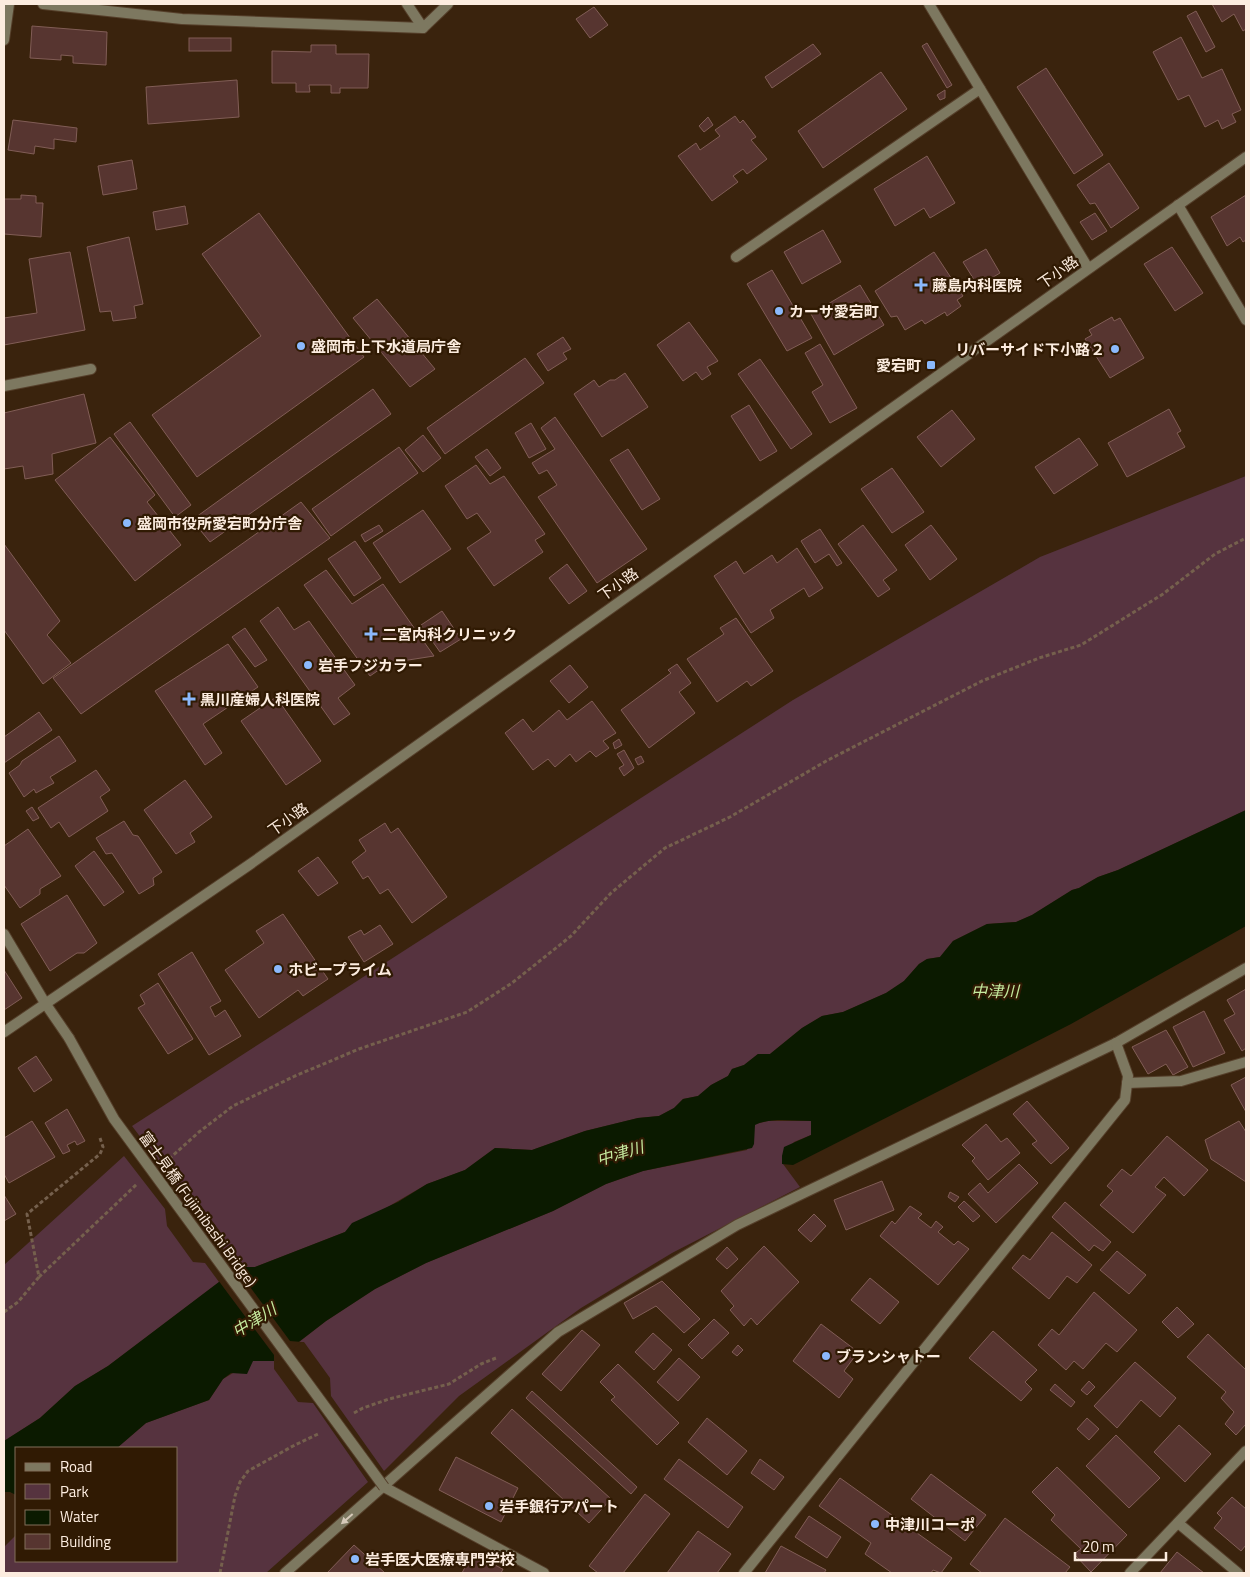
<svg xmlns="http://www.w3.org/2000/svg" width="1250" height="1577" viewBox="0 0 1250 1577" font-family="'Titillium Web','Noto Sans JP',sans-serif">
<rect width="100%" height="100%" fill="#3a230d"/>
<!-- green -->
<g fill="#56333f">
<path d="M1246 476V810L1118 870 1098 877 1079 888 1072 890 1032 915 1016 922 987 924 953 941 940 957 927 959 919 964 904 981 886 993 843 1012 822 1016 802 1028 770 1054H758L744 1065 732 1069 728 1076 711 1085 698 1096 683 1099 674 1108 659 1116 638 1118 585 1131 532 1150 495 1148 465 1170 427 1184 345 1232 255 1267H243L237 1270 223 1253 224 1237 197 1200H188L132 1126 793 700 1040 557Z"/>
<path d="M768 1121H811V1135L794 1142 782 1156 783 1164 800 1187 672 1253 581 1308 459 1396 384 1471 331 1396 330 1378 304 1342H299L326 1321 375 1289 426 1263 553 1211 606 1184 643 1171 747 1150 755 1124Z"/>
<path d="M124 1156 165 1209 167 1226 193 1262 205 1263 219 1282 108 1366 75 1386 40 1418 4 1441V1265Z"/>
<path d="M253 1361H274V1369L298 1402 313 1403 368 1482 266 1573H4V1547L16 1535V1561H176V1448H117L146 1423 209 1400 223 1379Z"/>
</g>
<!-- water -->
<path fill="#0b1a00" d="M1246 810V926L1071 1024 793 1165 782 1164V1156L784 1147 811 1135V1121C793 1121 771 1117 755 1125L754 1144 752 1148 643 1171 606 1184 553 1211 426 1263 375 1289 326 1321 274 1361H253L247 1374 231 1373 223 1379 209 1400 146 1423 117 1448H16V1495L10 1492H4V1441L40 1418 75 1386 108 1366 219 1282 242 1267H255L345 1232 352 1223 398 1202 427 1184 465 1170 495 1148 532 1150 585 1131 638 1118 659 1116 674 1108 683 1099 698 1096 711 1085 728 1076 732 1069 744 1065 758 1054H770L802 1028 822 1016 843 1012 886 993 904 981 919 964 927 959 940 957 953 941 987 924 1016 922 1032 915 1072 890 1079 888 1098 877 1118 870Z"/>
<!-- pier -->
<path fill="#3a230d" d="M236 1268 290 1341 302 1342 276 1363H274V1355L218 1280Z"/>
<!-- building -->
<g fill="#573530" stroke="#815d56">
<path d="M1212 4H1246V29L1243 31 1234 14 1222 22Z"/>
<path d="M594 7 608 25 590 38 576 19Z"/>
<path d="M1196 11 1215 47 1206 52 1187 16Z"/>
<path d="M32 26 107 32 106 65 73 63V56L61 55V60L30 58Z"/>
<path d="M1181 37 1202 78 1222 69 1241 110 1232 114 1236 122 1222 129 1218 120 1205 127 1189 95 1178 100 1153 52Z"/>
<rect x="189" y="38" width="42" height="13"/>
<path d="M927 43 952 85 947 88 922 46Z"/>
<path d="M813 44 821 54 772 88 765 77Z"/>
<path d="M311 45H336V54H369L368 88H340V93H331V85H309L310 92H296V83H272V51L311 52Z"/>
<path d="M1046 68 1103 155 1074 174 1017 87Z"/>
<path d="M881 72 907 109 823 168 798 131Z"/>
<path d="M237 80 239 117 148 124 146 87Z"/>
<path d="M945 90V98L940 100 937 95Z"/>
<path d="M735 116 740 123 743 120 756 137 751 140 767 159 747 174 743 169 733 176 738 182 712 201 678 156 696 143 700 150 720 136 715 130Z"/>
<path d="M708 117 713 125 704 132 699 126Z"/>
<path d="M13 120 77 128 76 142 54 139V149L35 146 34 154 8 150Z"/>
<path d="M927 156 955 203 930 218 924 208 895 226 874 189Z"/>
<path d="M132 160 137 189 103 195 98 166Z"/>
<path d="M1109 163 1139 208 1111 228 1095 203 1090 204 1077 185Z"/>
<path d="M21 195 36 196V203H43L41 237 4 234V199H21Z"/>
<path d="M1246 195V240L1243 242 1240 237 1227 246 1211 217Z"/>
<path d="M185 206 188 224 156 230 153 212Z"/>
<path d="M259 213 364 357 197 477 152 415 261 336 202 254Z"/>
<path d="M1095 213 1107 231 1092 240 1080 222Z"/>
<path d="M823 230 841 262 802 284 784 252Z"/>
<path d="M129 237 143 304 134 306 136 318 113 321 111 311 100 312 87 247Z"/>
<path d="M1172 247 1203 293 1175 311 1144 264Z"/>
<path d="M986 249 1000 273 978 286 963 262Z"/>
<path d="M70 252 85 330 4 345V318L37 313 29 259Z"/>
<path d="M934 252 963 296 957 300 961 306 947 316 945 312 925 324 922 320 905 330 897 316 891 317 875 291Z"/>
<path d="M772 270 812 338 787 351 747 284Z"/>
<path d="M860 285 884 325 834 355 811 314Z"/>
<path d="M377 299 435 369 410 387 353 318Z"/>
<path d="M1112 317 1114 321 1120 318 1144 358 1110 378 1085 339 1092 335 1089 330Z"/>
<path d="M689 322 718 361 707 367 711 374 702 380 696 372 683 381 657 345Z"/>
<path d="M563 337 571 349 563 353 567 359 548 371 537 354Z"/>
<path d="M820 344 857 408 830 423 812 392 823 385 805 353Z"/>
<path d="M525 358 544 383 445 454 427 428Z"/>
<path d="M760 359 812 434 791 449 738 374Z"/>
<path d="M625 373 648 407 602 437 574 394 594 380 599 387 610 380H615Z"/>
<path d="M373 389 391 414 210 542 192 520Z"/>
<path d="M84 394 96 443 52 454 53 474 25 479 23 466 4 469V413Z"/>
<path d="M749 405 777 451 760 461 731 416Z"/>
<path d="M1169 409 1181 431 1177 433 1185 447 1127 477 1108 443Z"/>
<path d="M952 410 975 439 941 467 917 437Z"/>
<path d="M555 417 647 549 597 583 538 497 557 485 547 470 539 474 532 463 555 449 541 428Z"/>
<path d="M130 422 191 505 175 517 114 434Z"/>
<path d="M531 423 546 449 529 458 515 433Z"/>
<path d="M423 435 441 458 423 472 405 450Z"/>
<path d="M110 437 155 495 147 502 181 545 135 581 55 480Z"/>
<path d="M1079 438 1098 465 1054 494 1035 467Z"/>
<path d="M399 447 418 473 331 536 312 509Z"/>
<path d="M487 449 501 468 490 476 475 457Z"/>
<path d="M628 449 660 499 642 510 610 460Z"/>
<path d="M476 465 490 484 504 476 545 534 535 540 543 552 494 586 467 548 491 532 477 513 467 519 445 486Z"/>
<path d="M892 468 924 512 892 533 861 489Z"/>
<path d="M301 502 330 538 81 714 53 678Z"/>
<path d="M423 510 451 549 400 583 373 543Z"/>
<path d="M379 525 383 531 365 542 361 535Z"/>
<path d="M863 525 897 570 883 580 890 589 878 597 838 544Z"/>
<path d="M931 525 957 559 930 580 905 545Z"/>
<path d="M820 529 842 563 837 566 829 554 815 563 801 541Z"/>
<path d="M355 541 381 578 354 596 328 559Z"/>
<path d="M4 544 60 621 47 635 71 663 43 684 4 630Z"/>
<path d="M797 548 823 588 809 597 804 588 770 610 774 618 751 633 714 576 736 561 744 574 772 555 777 563Z"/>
<path d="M567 564 587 591 569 604 549 578Z"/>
<path d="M326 570 352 604 383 584 434 656 389 663 370 676 304 585Z"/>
<path d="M278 607 294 630 309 621 355 685 338 698 350 714 334 725 260 621Z"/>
<path d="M442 611 461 639 440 652 421 625Z"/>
<path d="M736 618 773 671 751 686 747 681 717 702 687 659 724 634 720 628Z"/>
<path d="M245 628 267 660 255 667 232 637Z"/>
<path d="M228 644 258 687 203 724 222 753 205 765 155 691Z"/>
<path d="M677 664 691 683 679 692 695 713 649 748 621 710 671 673 668 670Z"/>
<path d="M570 665 588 687 569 703 550 681Z"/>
<path d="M276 697 321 761 286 785 241 721Z"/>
<path d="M592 701 616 733 603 741 609 748 596 757 590 751 576 762 570 754 555 767 548 759 533 770 505 733 523 719 533 732 559 710 567 720Z"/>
<path d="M39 712 52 730 4 763V737Z"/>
<path d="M59 736 76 761 50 777 54 783 36 793 34 789 24 797 9 773 20 765 22 761Z"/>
<path d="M619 739 622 745 615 749 613 743Z"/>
<path d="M624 750 634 768 624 776 619 768 624 765 617 754Z"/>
<path d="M641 756 644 762 638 765 635 759Z"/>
<path d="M96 770 110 790 100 797 108 811 69 837 59 822 51 828 38 808Z"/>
<path d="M185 780 212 817 190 833 195 842 176 854 144 810Z"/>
<path d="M32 807 39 818 33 821 26 811Z"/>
<path d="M124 821 133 835 138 836 162 872 153 878 154 885 139 894 112 853 106 854 96 838Z"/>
<path d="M385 823 391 833 398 828 447 897 412 923 388 889 380 894 368 876 363 879 352 862 366 851 359 840Z"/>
<path d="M28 829 61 876 40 889V894L20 908 4 885V846Z"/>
<path d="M94 851 124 892 104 906 75 866Z"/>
<path d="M318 857 338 883 318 896 298 871Z"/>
<path d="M67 895 97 943 84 953H77L50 971 21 924Z"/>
<path d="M283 914 328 979 303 996 298 990 259 1018 225 970 264 943 256 931Z"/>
<path d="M380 925 393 944 364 962 348 937 361 930 364 935Z"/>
<path d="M192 952 221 1001 210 1007 215 1017 225 1010 241 1036 209 1055 158 974Z"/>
<path d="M4 970 22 998 4 1010Z"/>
<path d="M158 983 193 1039 168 1054 138 1008 145 1004 140 995Z"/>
<path d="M1246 989V1048L1242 1051 1224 1020 1235 1014 1227 1000Z"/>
<path d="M1204 1011 1225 1053 1193 1067 1173 1027Z"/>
<path d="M1166 1030 1188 1067 1173 1075 1166 1064 1148 1074 1132 1047Z"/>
<path d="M36 1056 52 1080 34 1092 18 1068Z"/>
<path d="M1246 1077V1112L1231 1085Z"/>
<path d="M1027 1101 1069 1148 1051 1164 1032 1144 1037 1141 1013 1114Z"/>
<path d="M67 1109 85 1141 77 1145 75 1141 67 1145 70 1151 63 1154 45 1123Z"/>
<path d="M32 1121 55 1157 9 1183 4 1174V1138Z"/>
<path d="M1239 1121 1246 1132V1182L1211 1159 1205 1140Z"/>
<path d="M986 1124 1001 1142 1007 1138 1020 1153 988 1180 972 1161 975 1158 962 1145Z"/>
<path d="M1167 1136 1208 1170 1184 1196 1164 1177 1155 1187 1166 1195 1133 1233 1100 1205 1113 1191 1107 1186 1122 1169 1131 1176Z"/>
<path d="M1019 1164 1038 1183 996 1223 968 1194 980 1183 988 1193Z"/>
<path d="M882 1181 894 1210 846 1230 834 1200Z"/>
<path d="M950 1192 959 1197 955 1202 948 1197Z"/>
<path d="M4 1195 16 1214 4 1221Z"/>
<path d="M964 1201 980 1216 973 1222 958 1207Z"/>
<path d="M1065 1202 1111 1242 1103 1251 1094 1245 1089 1251 1052 1217Z"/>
<path d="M910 1206 922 1214 918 1218 931 1228 936 1221 943 1227 938 1232 954 1245 958 1241 969 1249 938 1285 880 1236 892 1221 895 1224Z"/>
<path d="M814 1214 826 1226 811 1242 798 1230Z"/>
<path d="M1052 1232 1092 1265 1077 1283 1067 1276 1049 1299 1012 1268 1023 1255 1030 1260Z"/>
<path d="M764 1246 799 1282 757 1325 751 1318 744 1326 730 1310 734 1306 721 1291Z"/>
<path d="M727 1247 738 1259 727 1269 716 1259Z"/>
<path d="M1117 1251 1146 1275 1129 1294 1100 1270Z"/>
<path d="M870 1278 899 1302 880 1324 851 1300Z"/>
<path d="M662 1281 700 1319 684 1333 656 1306 633 1319 624 1303Z"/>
<path d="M1094 1292 1137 1330 1117 1352 1106 1343 1083 1369 1074 1361 1066 1370 1038 1345 1052 1329 1059 1335Z"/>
<path d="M1177 1307 1194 1324 1178 1338 1162 1322Z"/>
<path d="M714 1319 729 1333 702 1359 688 1345Z"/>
<path d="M821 1324 858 1352 844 1371 853 1379 839 1398 793 1361Z"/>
<path d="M582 1330 600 1345 561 1391 542 1374Z"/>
<path d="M993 1331 1037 1370 1025 1382 1032 1389 1021 1401 969 1358Z"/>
<path d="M653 1333 672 1350 654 1370 635 1352Z"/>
<path d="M1208 1334 1246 1370V1424L1236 1435 1225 1424 1234 1412 1221 1398 1226 1392 1187 1357Z"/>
<path d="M738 1345 743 1350 737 1356 732 1352Z"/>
<path d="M679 1358 700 1377 678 1401 657 1382Z"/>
<path d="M1135 1362 1176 1398 1160 1417 1141 1400 1117 1428 1094 1406Z"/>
<path d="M618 1364 679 1423 657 1445 611 1400 615 1397 600 1382Z"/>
<path d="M1089 1381 1095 1387 1087 1395 1081 1390Z"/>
<path d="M1055 1384 1075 1402 1071 1407 1050 1390Z"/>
<path d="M532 1391 637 1487 631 1494 526 1398Z"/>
<path d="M512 1409 611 1499 589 1523 491 1433Z"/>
<path d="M707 1418 747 1451 727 1475 688 1442Z"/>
<path d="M1087 1418 1099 1429 1089 1440 1077 1429Z"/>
<path d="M1179 1425 1211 1454 1185 1482 1154 1452Z"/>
<path d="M1116 1435 1160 1478 1129 1508 1086 1466Z"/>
<path d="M456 1457 518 1488 501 1522 439 1490Z"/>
<path d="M679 1459 743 1507 728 1528 664 1479Z"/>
<path d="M760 1459 784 1477 774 1490 751 1473Z"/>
<path d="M1057 1467 1127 1535 1091 1572 1074 1554 1081 1549 1051 1520 1055 1515 1032 1492Z"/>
<path d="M931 1474 986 1515 965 1541 911 1499Z"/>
<path d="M840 1478 952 1558 941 1573 933 1570 931 1573H892L865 1554 871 1543 819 1506Z"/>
<path d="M645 1494 670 1514 623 1573H598L589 1566Z"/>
<path d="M1232 1497 1246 1509V1545L1241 1551 1214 1528 1222 1518 1217 1513Z"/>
<path d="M809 1516 841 1537 827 1558 795 1537Z"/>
<path d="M1005 1518 1070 1567 1065 1573H982L970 1564Z"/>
<path d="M698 1531 731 1554 717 1573H667Z"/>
<path d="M354 1545 385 1573H327Z"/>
<path d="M781 1546 826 1570 824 1573H765Z"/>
<path d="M1177 1552 1204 1573H1160Z"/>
<path d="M472 1554 503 1569 501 1573H462Z"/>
</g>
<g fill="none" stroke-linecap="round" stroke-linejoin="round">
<!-- service casing -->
<g stroke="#553f2a" stroke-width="12">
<g id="service">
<path d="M1178 205 1246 320"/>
<path d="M736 257 980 89"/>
<path d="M4 386 91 369"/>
<path d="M1127 1083 1181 1081 1246 1062"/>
<path d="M1178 1523 1238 1573"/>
</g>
</g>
<!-- minor casing -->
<g stroke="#553f2a" stroke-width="12">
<g id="minor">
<path d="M43 4 182 19 423 28 448 4"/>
<path d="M407 4 423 28"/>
<path d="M929 4 1088 268"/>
<path d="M4 40 9 4"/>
<path d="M4 934 45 1003 69 1038"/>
<path d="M4 1032 249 865 1246 157"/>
<path d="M384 1487 544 1573"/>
<path d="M285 1573 558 1332 737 1225 1116 1043 1246 968"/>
<path d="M744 1573 1125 1100 1128 1076 1116 1043"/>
<path d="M1130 1573 1246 1451"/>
</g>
</g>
<!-- path -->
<g stroke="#75604d" stroke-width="3" stroke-dasharray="4 2.5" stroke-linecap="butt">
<path d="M100 1138 103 1147 100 1154 27 1214 39 1277 137 1184"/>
<path d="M169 1159 199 1132 233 1106 295 1076 359 1049 467 1012 512 983 571 936 611 893 665 848 730 817 828 760 982 681 1039 658 1081 645 1163 594 1215 554 1246 538"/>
<path d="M4 1312 18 1302 39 1277"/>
<path d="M354 1413 363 1408 389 1399 449 1384 481 1364 496 1358"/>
<path d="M220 1573 235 1496 240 1482 248 1471 293 1446 320 1433"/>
</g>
<!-- service -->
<use href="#service" stroke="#7d7860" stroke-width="10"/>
<!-- minor -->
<use href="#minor" stroke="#7d7860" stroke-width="10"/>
<!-- pedestrian-bridge casing -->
<g stroke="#553f2a" stroke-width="12" stroke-linecap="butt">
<path id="pedestrian-bridge" d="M69 1038 114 1119 384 1487"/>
</g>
<!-- pedestrian-bridge -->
<use href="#pedestrian-bridge" stroke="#7d7860" stroke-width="10"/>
</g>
<!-- one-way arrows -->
<defs><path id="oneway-solid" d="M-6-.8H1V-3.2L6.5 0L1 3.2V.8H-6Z" transform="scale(1.25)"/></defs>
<use fill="#d6c9b9" href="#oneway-solid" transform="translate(347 1519) rotate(139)"/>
<!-- markers -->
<g fill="#8bb9fc" stroke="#301a03" stroke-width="2">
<path d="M918.5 277.5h5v5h5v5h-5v5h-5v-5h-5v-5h5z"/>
<circle cx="779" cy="311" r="5"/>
<circle cx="301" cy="346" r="5"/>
<circle cx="1115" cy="349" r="5"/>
<rect x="926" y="360" width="10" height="10" rx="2.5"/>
<circle cx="127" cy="523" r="5"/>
<path d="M368.5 626.5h5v5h5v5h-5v5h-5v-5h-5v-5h5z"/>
<circle cx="308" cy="665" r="5"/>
<path d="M186.5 691.5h5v5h5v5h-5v5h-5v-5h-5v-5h5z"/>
<circle cx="278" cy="969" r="5"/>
<circle cx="826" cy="1356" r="5"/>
<circle cx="489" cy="1506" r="5"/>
<circle cx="875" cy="1524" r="5"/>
<circle cx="355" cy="1559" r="5"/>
</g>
<g text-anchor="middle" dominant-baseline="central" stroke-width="4.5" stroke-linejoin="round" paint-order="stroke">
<!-- street labels -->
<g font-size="15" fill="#fcecdf" stroke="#301a03">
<text transform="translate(1058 272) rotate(-35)">下小路</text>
<text transform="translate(618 584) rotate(-35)">下小路</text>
<text transform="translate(288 819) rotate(-35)">下小路</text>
<text transform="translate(198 1209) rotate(54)">富士見橋 (Fujimibashi Bridge)</text>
</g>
<!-- poi labels -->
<g font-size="15" font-weight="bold" fill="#fcecdf" stroke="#301a03" text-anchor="start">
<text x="932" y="285">藤島内科医院</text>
<text x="789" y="311">カーサ愛宕町</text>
<text x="311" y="346">盛岡市上下水道局庁舎</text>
<text x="1105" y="349" text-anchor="end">リバーサイド下小路２</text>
<text x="921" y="365" text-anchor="end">愛宕町</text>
<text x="137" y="523">盛岡市役所愛宕町分庁舎</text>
<text x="382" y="634">二宮内科クリニック</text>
<text x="318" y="665">岩手フジカラー</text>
<text x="200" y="699">黒川産婦人科医院</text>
<text x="288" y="969">ホビープライム</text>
<text x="836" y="1356">ブランシャトー</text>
<text x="499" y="1506">岩手銀行アパート</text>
<text x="885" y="1524">中津川コーポ</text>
<text x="365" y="1559">岩手医大医療専門学校</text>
</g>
<!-- water labels -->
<g font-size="16" font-style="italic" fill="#c5eb9f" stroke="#301a03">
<text x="995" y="991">中津川</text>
<text transform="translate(620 1153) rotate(-17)">中津川</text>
<text transform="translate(254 1320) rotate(-32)">中津川</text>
</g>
</g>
<!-- border -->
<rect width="1250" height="1577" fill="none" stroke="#fcecdf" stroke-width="10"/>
<!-- legend -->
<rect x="15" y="1447" width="162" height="115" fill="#301a03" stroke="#826e5b"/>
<rect x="25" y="1463" width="25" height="8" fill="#7d7860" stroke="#826e5b"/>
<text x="60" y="1472" font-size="15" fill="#fcecdf">Road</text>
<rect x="25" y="1484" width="25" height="15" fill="#56333f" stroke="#826e5b"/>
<text x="60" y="1497" font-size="15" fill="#fcecdf">Park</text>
<rect x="25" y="1510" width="25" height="15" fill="#0b1a00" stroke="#826e5b"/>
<text x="60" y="1522" font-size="15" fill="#fcecdf">Water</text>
<rect x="25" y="1534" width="25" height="15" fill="#573530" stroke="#826e5b"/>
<text x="60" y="1547" font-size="15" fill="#fcecdf">Building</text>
<!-- scale -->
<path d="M1075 1552v8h91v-8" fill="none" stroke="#fcecdf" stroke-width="2.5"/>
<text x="1082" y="1552" font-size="15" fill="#fcecdf" stroke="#301a03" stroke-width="4" paint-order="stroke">20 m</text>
</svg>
